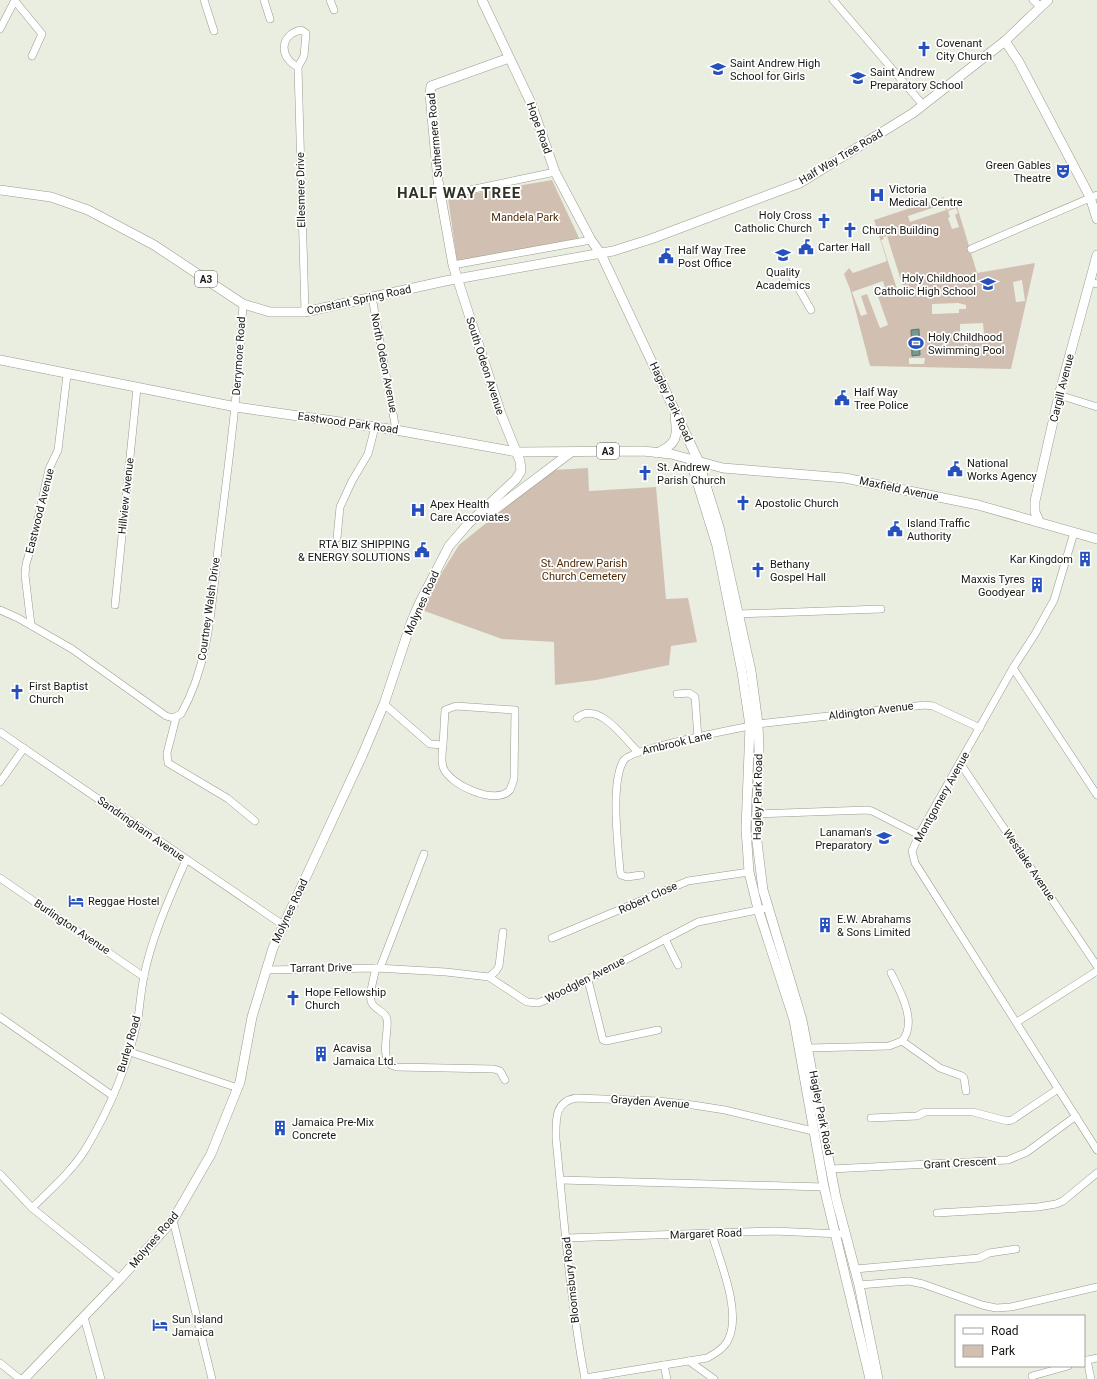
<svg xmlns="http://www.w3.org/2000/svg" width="1097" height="1379" viewBox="0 0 1097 1379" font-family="Roboto,sans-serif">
<rect width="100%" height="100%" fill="#eaeee0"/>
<!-- green -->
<g fill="#d1c0b2" fill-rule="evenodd">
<path d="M552 180 579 238 537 247 457 261 448 198Z"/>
<path d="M944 197 947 210 957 206 977 273 1035 263 1011 369 870 366 850 289 844 274 849 268 853 273 887 261 874 220ZM944 204 946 210 910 222 908 216ZM956 208 958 213 955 215 959 227 952 229 948 218 950 217 948 211ZM887 236 904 290 898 292 881 240 884 239 883 237ZM1022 280 1025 301 1016 302 1013 282ZM883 281 885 288 876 291 888 325 880 328 867 294 861 296 867 314 861 316 852 292ZM958 303 966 305V309H959V313L932 314V304ZM983 323 984 334 960 335V324ZM919 329V330L912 355 911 330ZM909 358H925L924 364H909Z"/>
<path d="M588 468 589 491 656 487 666 599 688 598 697 642 671 646 669 665 596 680 555 685 554 642 502 639 419 609 459 545 552 470Z"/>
</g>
<!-- water -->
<path fill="#75988e" stroke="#597269" d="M919 329 920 355 912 356 911 330Z"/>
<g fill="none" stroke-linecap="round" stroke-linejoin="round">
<!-- minor casing -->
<g stroke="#989b8f" stroke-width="8">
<g id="minor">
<path d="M204 0 214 31"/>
<path d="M264 0 270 19"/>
<path d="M330 0 334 10"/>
<path d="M833 0 923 105"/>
<path d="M1033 0 1041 7"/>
<path d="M15 1 42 34 32 56"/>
<path d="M0 29 15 0"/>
<path d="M298 67 304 56 306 33 301 30C279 35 279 58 298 67L305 312"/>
<path d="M441 196 555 172"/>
<path d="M971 249 1097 195"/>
<path d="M453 265 591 240"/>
<path d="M790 273 811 310"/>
<path d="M1090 282 1097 284"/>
<path d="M372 297 396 430"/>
<path d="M1059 395 1097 407"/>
<path d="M1073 536 1054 600 1035 634 1013 668 919 835 912 851 915 863 1097 1150"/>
<path d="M337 538 340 507 352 481 368 454 375 427"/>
<path d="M115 605 137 388"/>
<path d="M0 610 18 618 72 649 166 716 173 718 181 714C211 661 212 598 219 540 229 461 239 383 243 304"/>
<path d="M739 614 881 609"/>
<path d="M31 625 25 575 26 564 33 541 49 469 58 450 67 375"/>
<path d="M1013 668 1097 795"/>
<path d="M677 694 689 693 695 697 698 738"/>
<path d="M384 704 430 744 443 745 445 710 456 706 515 710 514 779 510 790C496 806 449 785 443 767 441 760 442 752 443 745"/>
<path d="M176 718 167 753 168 763 227 798 255 821"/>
<path d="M577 718C598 700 624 738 638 752"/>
<path d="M758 724 925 705 933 706 980 728"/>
<path d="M0 732 283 925"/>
<path d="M960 763 1097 966"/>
<path d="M0 782 24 748"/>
<path d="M757 814 867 810 872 811 919 835"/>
<path d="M641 875 627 877 621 875 620 871C618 845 610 781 624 760 633 748 730 730 750 726"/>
<path d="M0 878 144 977"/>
<path d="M552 938 688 881 749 872"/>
<path d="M665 939 678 965"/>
<path d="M376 968C374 977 369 992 371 1001 373 1010 385 1010 387 1019 389 1034 380 1053 391 1065L397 1067 494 1069 500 1071 505 1080"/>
<path d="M380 968 424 854"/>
<path d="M266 970 376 968 446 972 489 977 527 1002 538 1003 556 996 698 922 767 908"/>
<path d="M489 977 496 971 499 966 503 932"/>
<path d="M588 980 603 1040 606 1041 658 1030"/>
<path d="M0 1017 113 1096"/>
<path d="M1017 1022 1097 971"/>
<path d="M902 1041 940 1068 962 1076 964 1078 966 1091"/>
<path d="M809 1048 889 1046 902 1041C918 1022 900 991 891 973"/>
<path d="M130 1052 238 1088"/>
<path d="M871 1118 917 1116 925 1112H973L1007 1121 1012 1120 1058 1089"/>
<path d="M831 1169 1008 1160 1027 1152 1076 1116"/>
<path d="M0 1174 32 1208 120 1279"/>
<path d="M560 1180 824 1187"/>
<path d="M32 1208C50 1190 71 1172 85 1150 110 1109 128 1065 138 1018 140 1005 141 990 144 976 152 936 170 897 186 860"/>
<path d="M937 1213 1038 1207 1056 1204 1063 1201 1097 1173"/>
<path d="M173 1220 212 1379"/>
<path d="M566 1238 774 1231 840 1234"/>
<path d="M855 1269 979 1258 989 1253 1016 1249"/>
<path d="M859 1285 909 1281 923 1284 982 1305 996 1308 1011 1307 1097 1287"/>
<path d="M84 1317 101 1379"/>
<path d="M1087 1360 1091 1379"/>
<path d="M689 1361 714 1379"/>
<path d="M1084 1361 1097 1358"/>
<path d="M0 1363 20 1379"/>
<path d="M664 1365 667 1379"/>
<path d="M1032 1376 1068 1366"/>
<path d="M585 1378 707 1358C716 1353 725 1348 729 1338 741 1310 720 1262 712 1234"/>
<path d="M585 1379C570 1300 564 1219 556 1139 556 1120 554 1102 576 1098L659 1101 693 1105 725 1110 813 1131"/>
</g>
</g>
<!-- major casing -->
<g stroke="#989b8f" stroke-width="10">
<g id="major">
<path d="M482 0 531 103 555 172 591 240 601 254 698 460 719 527 751 671 758 724 759 750 756 834 763 890 802 1020 836 1198 859 1285 878 1379"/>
<path d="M1005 41 1019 62 1090 197 1097 219"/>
<path d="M0 190 51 197 88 210 154 245 243 304 270 312H305L445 281 613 251 651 239 800 183 913 113 1005 41 1048 0"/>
<path d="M0 360 236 407 396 430 517 452 643 451 671 454 723 468 845 478 978 505 1097 539"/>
<path d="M657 453C677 444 678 437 675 416"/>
<path d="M690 459 717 546 742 672 750 726 746 829 749 872 758 909 794 1020 824 1187 870 1379"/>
<path d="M485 517 570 453"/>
<path d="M1039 521 1035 512V501L1059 395 1097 255"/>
<path d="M24 1379 120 1279 173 1220 211 1154 240 1082 252 1017 273 948 362 756 384 704 411 623 419 604 449 546 468 524 516 479 521 471 520 461 501 414 453 265 438 181 430 94 431 86 509 58"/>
</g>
</g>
<!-- minor -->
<use href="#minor" stroke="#fff" stroke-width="7"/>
<!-- major -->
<use href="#major" stroke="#fff" stroke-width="9"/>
</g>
<!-- icons -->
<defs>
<g id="church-bare" transform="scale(1.2)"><path d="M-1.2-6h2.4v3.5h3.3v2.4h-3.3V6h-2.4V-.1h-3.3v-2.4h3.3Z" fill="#2550be" stroke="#fff" stroke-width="2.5" paint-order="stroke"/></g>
<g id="school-bare" transform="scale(1.2)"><path d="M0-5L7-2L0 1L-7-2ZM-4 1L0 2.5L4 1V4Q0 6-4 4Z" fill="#2550be" stroke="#fff" stroke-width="2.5" paint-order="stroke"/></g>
<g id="theatre-bare" transform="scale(1.2)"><path d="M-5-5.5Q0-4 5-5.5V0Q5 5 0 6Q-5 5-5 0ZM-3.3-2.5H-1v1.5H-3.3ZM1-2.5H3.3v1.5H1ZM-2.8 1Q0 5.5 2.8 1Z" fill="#2550be" stroke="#fff" stroke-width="2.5" paint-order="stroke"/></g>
<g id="hospital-bare" transform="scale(1.2)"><path d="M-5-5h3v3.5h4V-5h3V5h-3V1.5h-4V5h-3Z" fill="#2550be" stroke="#fff" stroke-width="2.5" paint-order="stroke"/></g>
<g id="civic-bare" transform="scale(1.2)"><path d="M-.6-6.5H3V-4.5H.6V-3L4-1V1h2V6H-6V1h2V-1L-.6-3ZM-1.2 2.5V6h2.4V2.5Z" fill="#2550be" stroke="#fff" stroke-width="2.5" paint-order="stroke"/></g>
<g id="stadium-bare" transform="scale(1.2)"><path d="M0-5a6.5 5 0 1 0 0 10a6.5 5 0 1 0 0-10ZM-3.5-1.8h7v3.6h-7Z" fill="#2550be" stroke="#fff" stroke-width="2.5" paint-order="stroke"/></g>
<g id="building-bare" transform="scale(1.2)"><path d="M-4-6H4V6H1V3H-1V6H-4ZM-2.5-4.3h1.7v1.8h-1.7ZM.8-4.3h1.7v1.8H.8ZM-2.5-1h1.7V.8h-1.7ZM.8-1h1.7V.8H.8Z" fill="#2550be" stroke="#fff" stroke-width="2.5" paint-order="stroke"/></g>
<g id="hotel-bare" transform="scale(1.2)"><path d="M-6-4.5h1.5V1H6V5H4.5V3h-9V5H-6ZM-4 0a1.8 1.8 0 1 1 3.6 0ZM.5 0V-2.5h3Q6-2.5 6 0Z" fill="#2550be" stroke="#fff" stroke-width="2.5" paint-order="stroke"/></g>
</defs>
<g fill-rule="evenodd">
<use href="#church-bare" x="924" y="49"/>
<use href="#school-bare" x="718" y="69"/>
<use href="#school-bare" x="858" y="78"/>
<use href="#theatre-bare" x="1063" y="171"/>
<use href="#hospital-bare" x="877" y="195"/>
<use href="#church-bare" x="824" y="221"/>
<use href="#church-bare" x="850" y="230"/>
<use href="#civic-bare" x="806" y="247"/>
<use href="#school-bare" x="783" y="255"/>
<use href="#civic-bare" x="666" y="256"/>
<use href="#school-bare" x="988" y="284"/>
<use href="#stadium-bare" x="916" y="343"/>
<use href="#civic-bare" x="842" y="398"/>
<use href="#civic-bare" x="955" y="469"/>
<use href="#church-bare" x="645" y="473"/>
<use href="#church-bare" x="743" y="503"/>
<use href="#hospital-bare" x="418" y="510"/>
<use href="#civic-bare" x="895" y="529"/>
<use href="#civic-bare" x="422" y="550"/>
<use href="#building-bare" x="1085" y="559"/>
<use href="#church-bare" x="758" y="570"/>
<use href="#building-bare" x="1037" y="585"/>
<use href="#church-bare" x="17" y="692"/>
<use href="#school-bare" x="884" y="838"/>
<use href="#hotel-bare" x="76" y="901"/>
<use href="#building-bare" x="825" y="925"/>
<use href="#church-bare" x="293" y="998"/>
<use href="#building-bare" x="321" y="1054"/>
<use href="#building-bare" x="280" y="1128"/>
<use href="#hotel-bare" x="160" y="1325"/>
</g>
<g text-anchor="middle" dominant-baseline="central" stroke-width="3.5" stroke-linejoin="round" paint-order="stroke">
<!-- shield labels -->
<g fill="#fff" stroke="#5d5d5a" stroke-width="1">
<rect x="195" y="271" width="22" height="16" rx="3"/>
<rect x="597" y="443" width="22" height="16" rx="3"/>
</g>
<g font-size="10" font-weight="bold" fill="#171813">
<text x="206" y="279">A3</text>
<text x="608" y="451">A3</text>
</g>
<!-- poi labels -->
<g font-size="11" fill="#171813" stroke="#fff" text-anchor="start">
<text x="936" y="43">Covenant<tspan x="936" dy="13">City Church</tspan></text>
<text x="730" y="63">Saint Andrew High<tspan x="730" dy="13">School for Girls</tspan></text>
<text x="870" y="72">Saint Andrew<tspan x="870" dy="13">Preparatory School</tspan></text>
<text x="1051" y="165" text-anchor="end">Green Gables<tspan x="1051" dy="13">Theatre</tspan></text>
<text x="889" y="189">Victoria<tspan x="889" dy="13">Medical Centre</tspan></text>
<text x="812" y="215" text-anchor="end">Holy Cross<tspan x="812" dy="13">Catholic Church</tspan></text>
<text x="862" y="230">Church Building</text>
<text x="818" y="247">Carter Hall</text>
<text x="678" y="250">Half Way Tree<tspan x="678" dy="13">Post Office</tspan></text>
<text x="783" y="272" text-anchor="middle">Quality<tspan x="783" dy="13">Academics</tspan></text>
<text x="976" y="278" text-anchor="end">Holy Childhood<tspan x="976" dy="13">Catholic High School</tspan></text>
<text x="928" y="337">Holy Childhood<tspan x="928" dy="13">Swimming Pool</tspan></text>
<text x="854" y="392">Half Way<tspan x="854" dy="13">Tree Police</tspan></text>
<text x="967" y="463">National<tspan x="967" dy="13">Works Agency</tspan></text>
<text x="657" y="467">St. Andrew<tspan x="657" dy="13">Parish Church</tspan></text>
<text x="755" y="503">Apostolic Church</text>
<text x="430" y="504">Apex Health<tspan x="430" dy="13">Care Accoviates</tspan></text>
<text x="907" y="523">Island Traffic<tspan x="907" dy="13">Authority</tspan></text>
<text x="410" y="544" text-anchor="end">RTA BIZ SHIPPING<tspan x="410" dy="13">&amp; ENERGY SOLUTIONS</tspan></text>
<text x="1073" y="559" text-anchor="end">Kar Kingdom</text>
<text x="770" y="564">Bethany<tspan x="770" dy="13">Gospel Hall</tspan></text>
<text x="1025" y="579" text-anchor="end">Maxxis Tyres<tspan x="1025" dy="13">Goodyear</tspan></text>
<text x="29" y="686">First Baptist<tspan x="29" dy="13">Church</tspan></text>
<text x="872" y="832" text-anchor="end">Lanaman's<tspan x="872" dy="13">Preparatory</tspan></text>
<text x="88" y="901">Reggae Hostel</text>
<text x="837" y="919">E.W. Abrahams<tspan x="837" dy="13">&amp; Sons Limited</tspan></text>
<text x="305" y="992">Hope Fellowship<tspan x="305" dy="13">Church</tspan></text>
<text x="333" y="1048">Acavisa<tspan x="333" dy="13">Jamaica Ltd.</tspan></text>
<text x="292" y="1122">Jamaica Pre-Mix<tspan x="292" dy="13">Concrete</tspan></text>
<text x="172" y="1319">Sun Island<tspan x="172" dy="13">Jamaica</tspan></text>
</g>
<!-- street labels -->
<g font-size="11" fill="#171813" stroke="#fff">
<text transform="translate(539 128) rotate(70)">Hope Road</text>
<text transform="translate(435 135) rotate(-95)">Suthermere Road</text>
<text transform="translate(841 157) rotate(-31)">Half Way Tree Road</text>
<text transform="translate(301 190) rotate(-91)">Ellesmere Drive</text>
<text transform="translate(359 300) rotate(-12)">Constant Spring Road</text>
<text transform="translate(239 356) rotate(-86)">Derrymore Road</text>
<text transform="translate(384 363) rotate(79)">North Odeon Avenue</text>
<text transform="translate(485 366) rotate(72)">South Odeon Avenue</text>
<text transform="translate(1062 388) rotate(-76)">Cargill Avenue</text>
<text transform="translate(671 402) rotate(65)">Hagley Park Road</text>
<text transform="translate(348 423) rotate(8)">Eastwood Park Road</text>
<text transform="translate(899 489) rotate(12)">Maxfield Avenue</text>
<text transform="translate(126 496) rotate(-84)">Hillview Avenue</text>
<text transform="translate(40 511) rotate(-76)">Eastwood Avenue</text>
<text transform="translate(422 603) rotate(-66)">Molynes Road</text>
<text transform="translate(209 609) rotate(-82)">Courtney Walsh Drive</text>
<text transform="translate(871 711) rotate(-7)">Aldington Avenue</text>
<text transform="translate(677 743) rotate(-13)">Ambrook Lane</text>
<text transform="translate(758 797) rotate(-89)">Hagley Park Road</text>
<text transform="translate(942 797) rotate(-61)">Montgomery Avenue</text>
<text transform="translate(141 829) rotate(35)">Sandringham Avenue</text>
<text transform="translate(1029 865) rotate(56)">Westlake Avenue</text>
<text transform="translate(648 898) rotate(-24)">Robert Close</text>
<text transform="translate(290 911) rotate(-65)">Molynes Road</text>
<text transform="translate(72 927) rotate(34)">Burlington Avenue</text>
<text transform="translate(321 968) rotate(-1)">Tarrant Drive</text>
<text transform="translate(585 980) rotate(-27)">Woodglen Avenue</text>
<text transform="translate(129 1044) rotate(-74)">Burley Road</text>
<text transform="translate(650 1102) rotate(4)">Grayden Avenue</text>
<text transform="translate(821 1113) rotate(79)">Hagley Park Road</text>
<text transform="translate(960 1163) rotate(-3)">Grant Crescent</text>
<text transform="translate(706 1234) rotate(-2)">Margaret Road</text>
<text transform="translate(154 1240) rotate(-50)">Molynes Road</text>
<text transform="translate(571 1280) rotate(-96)">Bloomsbury Road</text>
</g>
<!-- park labels -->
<g font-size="11" fill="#4e2a05" stroke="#fff">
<text x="525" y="217">Mandela Park</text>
<text x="584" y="563">St. Andrew Parish<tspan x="584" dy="13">Church Cemetery</tspan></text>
</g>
<!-- district labels -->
<g font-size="15" font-weight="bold" letter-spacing="1" fill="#303228" stroke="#fff">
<text x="459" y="193">HALF WAY TREE</text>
</g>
</g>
<!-- legend -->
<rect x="955" y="1315" width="130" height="52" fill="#ffffff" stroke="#a2a3a1"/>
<rect x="963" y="1328" width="20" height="6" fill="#ffffff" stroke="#a2a3a1"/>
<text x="991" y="1335" font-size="12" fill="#171813">Road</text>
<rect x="963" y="1345" width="20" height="12" fill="#d1c0b2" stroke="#a2a3a1"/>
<text x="991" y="1355" font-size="12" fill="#171813">Park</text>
</svg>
